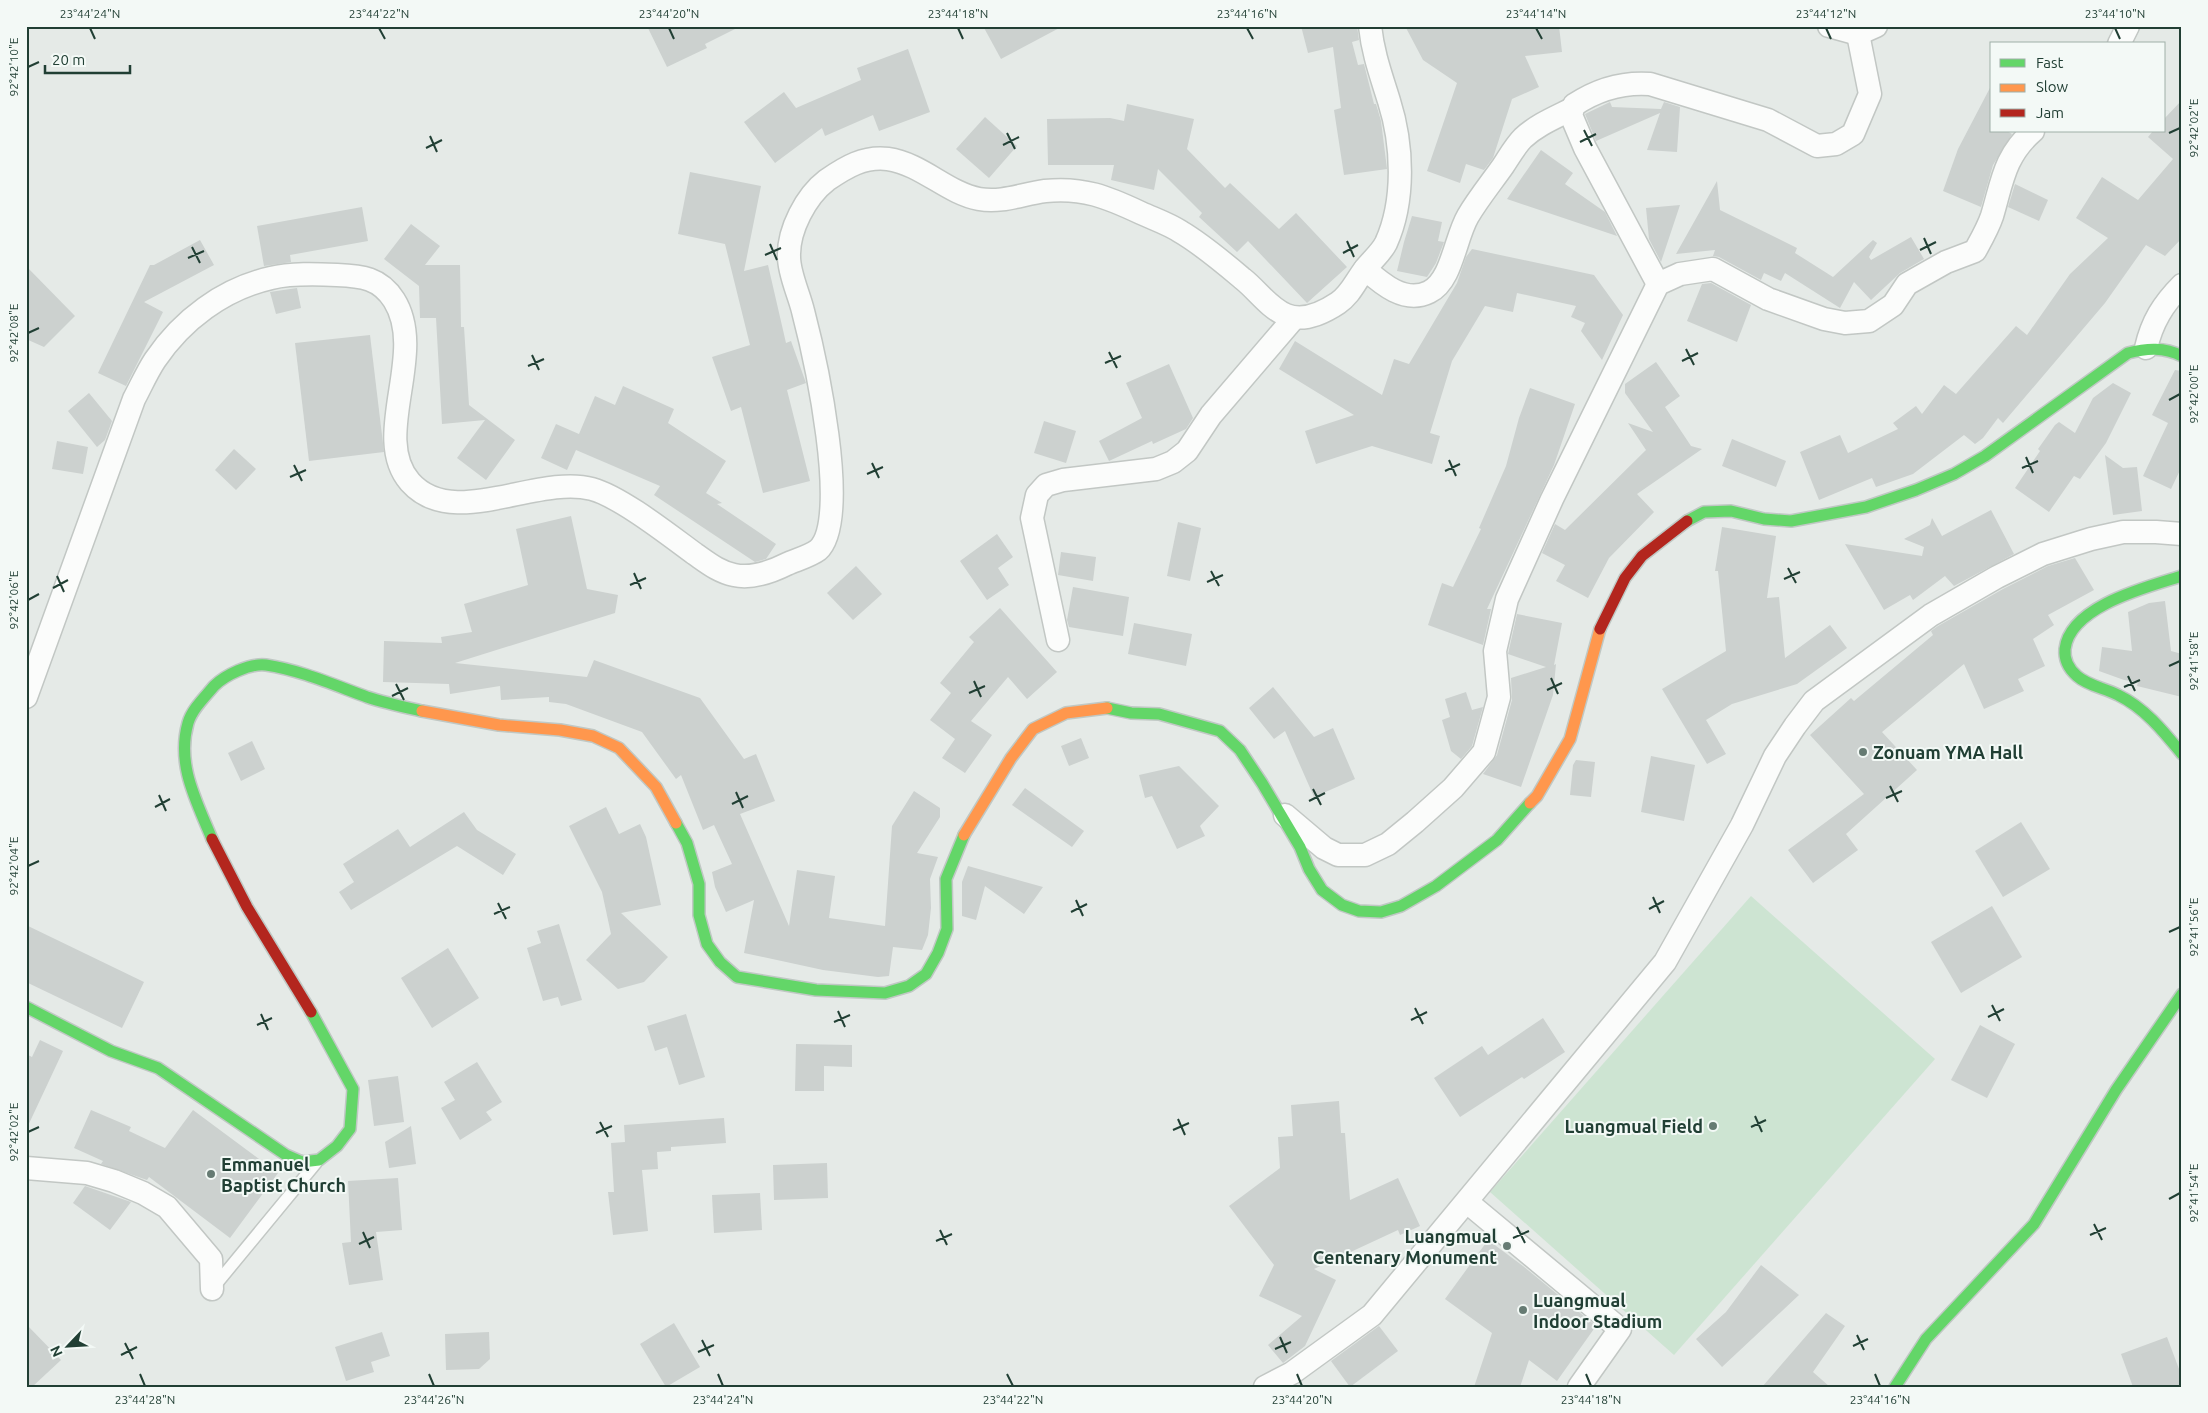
<svg xmlns="http://www.w3.org/2000/svg" width="2208" height="1413" viewBox="0 0 2208 1413" font-family="Ubuntu,sans-serif">
<rect width="100%" height="100%" fill="#e5eae7"/>
<!-- green -->
<path fill="#cde4d2" d="M1751 896 1935 1059 1674 1355 1490 1192Z"/>
<!-- building -->
<g fill="#ccd1cf">
<path d="M647 26H741L705 44 707 48 667 67Z"/>
<path d="M983 26H1063L1001 59Z"/>
<path d="M1301 26H1357L1359 40 1352 42 1358 65 1364 64 1374 104H1376L1381 121 1387 169 1344 175 1334 110 1341 108 1333 47 1308 53Z"/>
<path d="M1405 26H1559L1562 52 1525 56 1539 87 1512 99 1493 158 1484 170 1466 164 1460 183 1427 171 1457 83 1423 60Z"/>
<path d="M908 49 930 112 879 131 873 115 825 136 822 128 775 163 744 122 784 92 796 108 861 80 857 68Z"/>
<path d="M1992 84V131H2007L2012 134 1993 165 1981 207 1943 191 1958 149Z"/>
<path d="M2182 100V238L2165 256 2146 245 2105 303 2003 423 1998 418 1983 438 1975 444 1964 435 1913 474 1876 487 1872 478 1819 500 1800 452 1840 435 1848 453 1898 429 1893 423 1916 406 1922 414 1944 385 1956 394 2016 326 2027 335 2070 274 2108 238 2076 218 2102 177 2138 200 2173 159 2148 137 2153 131H2164V119Z"/>
<path d="M1610 102 1612 107 1661 109 1664 102 1680 107 1677 152 1647 150 1660 113 1596 141 1585 114Z"/>
<path d="M1127 104 1194 119 1187 149 1225 188 1230 183 1279 229 1296 213 1347 267 1307 303 1248 241 1237 252 1199 217 1202 213 1158 169 1154 190 1111 180 1114 165H1048L1047 119 1110 118 1124 121Z"/>
<path d="M985 117 1017 146 989 178 956 149Z"/>
<path d="M1541 150 1573 173 1565 184 1605 212 1617 236 1507 199Z"/>
<path d="M690 172 761 186 744 271 768 265 786 343 791 341 806 383 787 390 810 481 763 493 741 407 731 411 712 357 750 345 725 244 678 234Z"/>
<path d="M1717 181 1720 210 1797 248 1795 253 1833 277 1873 240 1877 243 1869 257 1871 260 1911 237 1924 259 1900 273 1871 300 1854 282 1840 308 1785 273 1781 281 1764 273 1761 280 1719 257 1713 256 1715 250 1676 254Z"/>
<path d="M2015 184 2048 200 2039 221 2008 207Z"/>
<path d="M1680 205 1661 262 1649 239 1646 208Z"/>
<path d="M362 207 368 241 290 255 291 262 264 266 257 226Z"/>
<path d="M1412 216 1442 222 1438 241 1444 242 1436 263 1427 277 1397 271 1404 242Z"/>
<path d="M411 224 440 246 425 265H460L461 327H464L469 405 515 440 486 480 457 458 485 420 442 424 436 318H420L419 286 384 259Z"/>
<path d="M200 240 214 265 144 302 163 312 126 386 98 373 150 265H154Z"/>
<path d="M1472 249 1594 275 1623 315 1602 360 1581 331 1585 323 1571 317 1576 306 1517 293 1513 312 1485 306 1452 361 1430 433 1440 436 1432 464 1372 446 1316 464 1305 431 1354 415 1279 369 1295 341 1382 395 1394 359 1409 364 1457 283 1466 257Z"/>
<path d="M26 266 75 316 44 347 26 339Z"/>
<path d="M1711 283 1751 305 1737 342 1687 321 1702 284Z"/>
<path d="M297 288 301 308 276 314 270 292Z"/>
<path d="M370 335 384 452 309 461 295 343Z"/>
<path d="M1656 362 1680 396 1665 407 1691 446 1702 449 1637 494 1654 512 1609 558 1588 598 1556 581 1565 565 1542 553 1555 524 1565 530 1646 450 1628 423 1653 432 1625 393V384Z"/>
<path d="M1169 364 1193 418 1186 429 1153 444 1152 441 1109 461 1099 441 1142 418 1126 383Z"/>
<path d="M2175 370 2182 371V466L2171 489 2143 476 2168 423 2152 415Z"/>
<path d="M2113 383 2131 393 2106 443 2080 479 2074 476 2049 512 2015 488 2040 451 2038 449 2055 425 2059 422 2075 433 2093 398Z"/>
<path d="M623 386 674 409 668 423 726 461 706 493 722 503 717 504 776 544 766 559 755 562 654 495 660 486 576 450 567 470 541 458 556 424 579 434 595 396 615 405Z"/>
<path d="M1530 388 1575 404 1554 465 1487 609H1491L1483 645 1428 625 1442 583 1453 587 1481 529 1479 528 1506 466 1519 418Z"/>
<path d="M89 393 112 421 105 440 97 447 68 411Z"/>
<path d="M1044 421 1076 431 1066 463 1034 453Z"/>
<path d="M1732 439 1786 461 1776 487 1722 466Z"/>
<path d="M57 441 88 447 83 474 52 469Z"/>
<path d="M234 449 256 469 236 490 215 470Z"/>
<path d="M2105 455 2123 468 2137 467 2142 511 2113 515Z"/>
<path d="M1991 510 2014 554 1954 586 1945 576 1913 600 1910 595 1884 610 1845 544 1922 556 1924 547 1904 539 1930 525 1932 518 1942 536Z"/>
<path d="M571 516 587 589 618 595 615 613 455 663 587 677 594 660 700 698 744 759 756 754 775 801 740 814 789 926 797 870 835 876 829 918 885 926 892 826 914 791 940 808V817L917 853 938 857 930 879 931 908 928 935 922 950 893 947 889 976 878 977 823 970 744 953 754 900 726 912 715 887 712 872 732 864 714 825 703 830 681 775 676 779 642 732 566 704 549 702V697L501 700 500 686 450 694 449 684 383 682 384 641 442 643 441 637 472 632 464 604 528 585 516 529Z"/>
<path d="M1178 522 1201 528 1190 581 1167 576Z"/>
<path d="M1722 527 1776 536 1767 598 1779 597 1785 658 1830 625 1847 648 1797 684 1732 704 1706 720 1726 754 1707 764 1662 689 1726 651 1718 571H1715Z"/>
<path d="M997 534 1013 557 998 568 1009 585 987 600 960 561Z"/>
<path d="M1061 552 1096 557 1093 581 1058 575Z"/>
<path d="M2075 558 2094 590 2048 615 2054 625 2033 639 2045 666 2018 679 2024 691 1984 709 1964 664 1882 732 1917 770 1846 834 1858 850 1813 883 1788 850 1864 794 1810 735 1851 698 1854 701 1933 635 1931 631 1938 626 2003 589 2048 566Z"/>
<path d="M856 566 882 594 853 620 827 593Z"/>
<path d="M1073 587 1129 597 1123 636 1069 627 1067 620Z"/>
<path d="M2165 601 2171 651 2182 654V697L2137 686 2138 682 2124 680 2099 671 2102 647 2132 651 2128 612 2149 603Z"/>
<path d="M1000 608 1057 672 1027 699 1008 677 971 721 992 735 965 773 942 758 955 739 930 720 951 693 940 683 974 642 969 637Z"/>
<path d="M1517 614 1562 623 1554 665 1556 664 1553 695 1521 787 1483 774 1497 755 1512 700 1511 678 1546 667 1508 654Z"/>
<path d="M1134 623 1192 634 1186 666 1128 654Z"/>
<path d="M1273 687 1314 737 1333 728 1355 779 1314 797 1285 731 1274 739 1249 708Z"/>
<path d="M1466 692 1472 710 1483 707 1472 746 1461 759 1451 751 1442 720 1450 717 1445 699Z"/>
<path d="M1081 738 1089 758 1069 766 1061 746Z"/>
<path d="M252 741 265 769 241 781 228 753Z"/>
<path d="M1651 756 1695 765 1684 821 1641 812Z"/>
<path d="M1576 760 1595 762 1591 797 1570 795 1573 765Z"/>
<path d="M1179 766 1219 806 1200 826 1205 836 1177 849 1152 796 1145 798 1139 775Z"/>
<path d="M1025 788 1084 831 1072 847 1012 805Z"/>
<path d="M606 807 619 834 640 824 646 837 661 905 621 913 668 957 644 982 618 989 586 960 611 934 602 892 569 826Z"/>
<path d="M464 812 477 830 516 854 503 875 457 846 351 910 339 892 354 882 343 864 398 829 410 847Z"/>
<path d="M2021 822 2050 869 2003 897 1975 851Z"/>
<path d="M968 866 1043 887 1024 914 985 886 976 920 962 916V882Z"/>
<path d="M1992 906 2022 957 1961 993 1931 942Z"/>
<path d="M559 924 582 1000 561 1006 558 997 543 1001 527 948 541 943 537 931Z"/>
<path d="M26 925 144 982 122 1028 26 982Z"/>
<path d="M448 948 479 998 432 1028 401 978Z"/>
<path d="M686 1014 705 1077 679 1085 667 1047 655 1051 647 1026Z"/>
<path d="M1543 1018 1565 1052 1524 1079 1522 1077 1460 1117 1434 1078 1482 1046 1488 1055Z"/>
<path d="M1980 1025 2015 1044 1987 1098 1951 1080Z"/>
<path d="M40 1040 63 1051 26 1130V1054L32 1057Z"/>
<path d="M796 1044 852 1045V1067L824 1066V1091H795Z"/>
<path d="M477 1062 502 1102 486 1112 492 1120 460 1140 441 1108 455 1100 444 1082Z"/>
<path d="M398 1076 404 1122 374 1126 368 1080Z"/>
<path d="M1339 1101 1341 1133H1345L1350 1200 1398 1178 1420 1226 1400 1235 1398 1230 1314 1269 1336 1280 1305 1346 1283 1363 1268 1345 1302 1316 1259 1296 1274 1265 1229 1206 1280 1168 1278 1137 1293 1136 1291 1105Z"/>
<path d="M91 1110 131 1127 129 1131 165 1148 193 1110 278 1173 230 1238 149 1177 147 1180 101 1164 103 1161 74 1148Z"/>
<path d="M724 1118 726 1143 671 1147V1151L657 1152 658 1169 642 1170 648 1231 613 1235 608 1192H614L611 1143 625 1142 624 1125Z"/>
<path d="M411 1126 416 1164 389 1168 385 1142Z"/>
<path d="M827 1163 828 1198 774 1200 773 1165Z"/>
<path d="M398 1178 402 1230 376 1232 383 1280 349 1285 342 1243 351 1242 348 1181Z"/>
<path d="M85 1186 131 1202 110 1230 73 1203Z"/>
<path d="M760 1193 762 1230 714 1233 712 1195Z"/>
<path d="M1488 1240 1523 1266 1596 1326 1557 1381 1529 1360 1520 1387H1474L1492 1333 1445 1299Z"/>
<path d="M1761 1265 1799 1295 1722 1367 1696 1339 1726 1312Z"/>
<path d="M1826 1313 1845 1326 1813 1372 1830 1387H1762Z"/>
<path d="M674 1323 700 1367 666 1387 640 1344Z"/>
<path d="M26 1324 61 1360 32 1387H26Z"/>
<path d="M1379 1326 1398 1351 1350 1387 1331 1361Z"/>
<path d="M382 1332 390 1356 371 1362 374 1372 346 1381 335 1347Z"/>
<path d="M489 1332 490 1359 479 1369 446 1370 445 1334Z"/>
<path d="M2167 1337 2182 1377V1387H2133L2121 1354Z"/>
</g>
<g fill="none" stroke-linecap="round" stroke-linejoin="round">
<!-- lane casing -->
<g stroke="#c2c7c4" stroke-width="14">
<path id="lane" d="M213 1288 316 1163"/>
</g>
<!-- street casing -->
<g stroke="#c2c7c4" stroke-width="25">
<g id="street">
<path d="M1829 26 1858 34 1876 26"/>
<path d="M2119 44 2128 26"/>
<path d="M1365 269C1382 284 1405 304 1429 292 1452 281 1455 238 1468 216 1478 199 1491 183 1503 166 1509 157 1515 146 1523 138 1537 125 1554 118 1572 109"/>
<path d="M1658 284 1585 148 1571 115 1574 105C1598 89 1622 82 1650 84L1768 120 1817 146 1836 144 1853 134 1870 94 1858 34"/>
<path d="M2146 348C2152 322 2163 304 2182 285"/>
<path d="M1058 640 1032 518 1037 495 1046 485 1063 480 1156 469 1173 462 1187 451 1211 415 1294 318"/>
<path d="M26 697 134 399C141 386 147 372 155 360 182 320 223 289 271 278 291 273 316 274 337 275 362 276 380 278 394 300 428 354 370 436 410 482 453 531 537 474 592 489 621 497 669 535 695 554 708 563 719 572 734 575 752 579 771 572 787 564 796 560 810 556 818 550 852 520 814 353 803 311 799 294 789 274 789 257 788 230 806 196 827 180 846 167 864 156 888 159 922 164 947 193 979 199 1003 203 1022 194 1045 191 1083 187 1107 197 1141 213 1154 219 1169 224 1181 232 1203 245 1224 263 1243 279 1257 290 1269 308 1286 315 1303 322 1323 313 1338 303 1351 294 1355 282 1365 269 1372 260 1381 253 1386 243 1405 201 1403 145 1389 101 1381 75 1373 54 1370 26"/>
<path d="M1285 815 1324 848 1338 855H1365L1388 844 1415 822 1453 788 1484 752 1499 697 1495 651 1507 599 1552 499 1658 284 1680 274 1713 269 1768 299 1824 319 1845 323 1869 321 1893 305 1907 284 1946 262 1975 251C1981 240 1988 228 1992 216 2002 183 2004 156 2033 131"/>
<path d="M26 1168 87 1173 114 1181 143 1193 167 1207 211 1259 212 1289"/>
<path d="M1467 1202 1620 1329 1579 1387"/>
<path d="M1265 1387 1292 1373 1372 1315 1665 962 1742 825 1775 756 1795 726 1814 701 1931 615 1997 577 2043 554 2091 539 2123 532H2156L2182 534"/>
</g>
</g>
<!-- fast casing -->
<g stroke="#c0c8c4" stroke-width="14">
<g id="fast">
<path d="M1687 521 1704 512 1731 511 1764 519 1791 521 1866 507 1916 490 1954 474 1985 456 2128 353C2147 348 2164 347 2182 356"/>
<path d="M2182 576C2147 587 2070 606 2065 649 2064 660 2069 669 2077 676 2088 686 2105 688 2118 695 2145 708 2164 732 2182 754"/>
<path d="M1107 708 1131 713 1159 714 1220 731 1240 750 1262 783 1300 847 1309 869 1322 890 1342 905 1359 911 1381 912 1401 906 1436 886 1497 840 1530 803"/>
<path d="M676 823 687 843 699 884V915L707 944 720 962 737 977 816 990 885 993 909 986 926 974 938 953 947 929 946 879 964 835"/>
<path d="M212 839C197 802 176 765 188 723 192 709 205 697 214 686 225 675 250 663 266 665 300 670 334 685 367 697 385 703 404 707 422 711"/>
<path d="M26 1007 111 1051 158 1068 286 1155 302 1162 319 1160 337 1146 350 1129 353 1089 311 1012"/>
<path d="M1895 1387 1926 1339 2034 1224 2116 1090 2182 994"/>
</g>
</g>
<!-- slow casing -->
<g stroke="#c0c8c4" stroke-width="14">
<g id="slow">
<path d="M422 711 499 725 560 730 593 736 619 748 656 787 676 823"/>
<path d="M1530 803 1537 796 1570 739 1600 629"/>
<path d="M964 835 1011 758 1033 729 1066 713 1107 708"/>
</g>
</g>
<!-- jam casing -->
<g stroke="#c0c8c4" stroke-width="14">
<g id="jam">
<path d="M1600 629 1625 578 1642 556 1687 521"/>
<path d="M212 839 247 907 311 1012"/>
</g>
</g>
<!-- lane -->
<use href="#lane" stroke="#fbfcfb" stroke-width="11"/>
<!-- street -->
<use href="#street" stroke="#fbfcfb" stroke-width="22"/>
<!-- fast -->
<use href="#fast" stroke="#63d668" stroke-width="11"/>
<!-- slow -->
<use href="#slow" stroke="#ff974d" stroke-width="11"/>
<!-- jam -->
<use href="#jam" stroke="#b3261e" stroke-width="11"/>
</g>
<!-- ticks -->
<path fill="none" stroke="#213f34" stroke-width="2" d="M90 28 95 39M379 28 385 39M669 28 674 39M958 28 963 39M1247 28 1253 39M1536 28 1542 39M1826 28 1831 39M2115 28 2120 39M28 67 39 62M1584 130 1592 146M1007 133 1015 149M2169 133 2180 128M430 136 437 152M1580 142 1596 134M1003 145 1019 137M426 148 442 140M1924 238 1931 254M1347 241 1354 257M770 244 777 260M192 247 200 263M1920 250 1936 242M1343 253 1358 245M765 255 781 248M188 258 204 251M28 333 39 328M1686 349 1694 365M1109 352 1117 368M532 355 539 370M1682 361 1698 353M1105 363 1121 356M528 366 544 359M2169 400 2180 394M2026 457 2033 473M1449 460 1456 476M872 463 879 478M294 465 302 481M2022 468 2038 461M1445 471 1460 464M867 474 883 467M290 477 306 470M1788 568 1796 583M1211 571 1219 586M634 573 641 589M57 576 64 592M1784 579 1800 572M1207 582 1223 575M630 585 646 578M53 588 68 580M28 600 39 594M2169 666 2180 661M2128 676 2135 691M1551 678 1558 694M974 681 981 697M396 684 404 700M2124 687 2140 680M1547 690 1562 683M969 693 985 686M392 696 408 688M1890 786 1898 802M1313 789 1321 805M736 792 743 808M159 795 166 811M1886 798 1902 791M1309 801 1325 793M732 804 748 796M155 807 170 799M28 866 39 861M1653 897 1660 913M1076 900 1083 916M498 903 506 919M1649 909 1664 901M1071 912 1087 904M494 914 510 907M2169 932 2180 927M1992 1005 2000 1021M1415 1008 1423 1024M838 1011 845 1027M261 1014 268 1030M1988 1017 2004 1009M1411 1020 1427 1012M834 1022 850 1015M257 1025 272 1018M1755 1116 1762 1132M1178 1119 1185 1135M600 1122 608 1137M1751 1127 1766 1120M1173 1130 1189 1123M28 1132 39 1127M596 1133 612 1126M2169 1199 2180 1193M2094 1224 2102 1240M1517 1227 1525 1243M940 1230 947 1245M363 1232 370 1248M2090 1235 2106 1228M1513 1238 1529 1231M936 1241 952 1234M359 1244 374 1237M1857 1335 1864 1350M1280 1337 1287 1353M702 1340 710 1356M125 1343 133 1359M1853 1346 1868 1339M1275 1349 1291 1342M698 1352 714 1345M121 1355 137 1347M140 1374 145 1386M429 1374 434 1386M718 1374 723 1386M1007 1374 1013 1386M1297 1374 1302 1386M1586 1374 1591 1386M1875 1374 1880 1386"/>
<!-- markers -->
<g fill="#667b73" stroke="#f3f9f6" stroke-width="2">
<circle cx="1863" cy="752" r="5"/>
<circle cx="1713" cy="1126" r="5"/>
<circle cx="211" cy="1174" r="5"/>
<circle cx="1507" cy="1246" r="5"/>
<circle cx="1523" cy="1310" r="5"/>
</g>
<g text-anchor="middle" dominant-baseline="central" stroke-width="4" stroke-linejoin="round" paint-order="stroke">
<!-- poi labels -->
<g font-size="18" font-weight="bold" fill="#213f34" stroke="#f3f9f6" text-anchor="start">
<text x="1873" y="752">Zonuam YMA Hall</text>
<text x="1703" y="1126" text-anchor="end">Luangmual Field</text>
<text x="221" y="1164">Emmanuel<tspan x="221" dy="21">Baptist Church</tspan></text>
<text x="1497" y="1236" text-anchor="end">Luangmual<tspan x="1497" dy="21">Centenary Monument</tspan></text>
<text x="1533" y="1300">Luangmual<tspan x="1533" dy="21">Indoor Stadium</tspan></text>
</g>
</g>
<!-- border -->
<rect width="2208" height="1413" fill="none" stroke="#f3f9f6" stroke-width="55"/>
<!-- legend -->
<rect x="1990" y="42" width="175" height="90" fill="#f3f9f6" stroke="#9fafa8"/>
<rect x="2000" y="59" width="25" height="8" fill="#63d668" stroke="#9fafa8"/>
<text x="2036" y="68" font-size="15" fill="#213f34">Fast</text>
<rect x="2000" y="84" width="25" height="8" fill="#ff974d" stroke="#9fafa8"/>
<text x="2036" y="92" font-size="15" fill="#213f34">Slow</text>
<rect x="2000" y="109" width="25" height="8" fill="#b3261e" stroke="#9fafa8"/>
<text x="2036" y="118" font-size="15" fill="#213f34">Jam</text>
<!-- north arrow -->
<g transform="translate(68 1346) rotate(245)" stroke="#f3f9f6" stroke-width="4" paint-order="stroke">
<path d="M0-4L9 19L0 12L-9 19Z" fill="#213f34"/>
<text y="-8" font-size="14" font-weight="bold" text-anchor="middle" fill="#213f34">N</text>
</g>
<!-- scale -->
<path d="M45 65v8h85v-8" fill="none" stroke="#213f34" stroke-width="2.5"/>
<text x="52" y="65" font-size="15" fill="#213f34" stroke="#f3f9f6" stroke-width="4" paint-order="stroke">20 m</text>
<rect x="28" y="28" width="2152" height="1358" fill="none" stroke="#213f34" stroke-width="2"/>
<g font-size="12" text-anchor="middle" fill="#213f34">
<text x="90" y="18">23°44'24"N</text>
<text x="379" y="18">23°44'22"N</text>
<text x="669" y="18">23°44'20"N</text>
<text x="958" y="18">23°44'18"N</text>
<text x="1247" y="18">23°44'16"N</text>
<text x="1536" y="18">23°44'14"N</text>
<text x="1826" y="18">23°44'12"N</text>
<text x="2115" y="18">23°44'10"N</text>
<text transform="translate(14 67) rotate(-90)" y="4">92°42'10"E</text>
<text transform="translate(2194 128) rotate(-90)" y="4">92°42'02"E</text>
<text transform="translate(14 333) rotate(-90)" y="4">92°42'08"E</text>
<text transform="translate(2194 394) rotate(-90)" y="4">92°42'00"E</text>
<text transform="translate(14 600) rotate(-90)" y="4">92°42'06"E</text>
<text transform="translate(2194 661) rotate(-90)" y="4">92°41'58"E</text>
<text transform="translate(14 866) rotate(-90)" y="4">92°42'04"E</text>
<text transform="translate(2194 927) rotate(-90)" y="4">92°41'56"E</text>
<text transform="translate(14 1132) rotate(-90)" y="4">92°42'02"E</text>
<text transform="translate(2194 1193) rotate(-90)" y="4">92°41'54"E</text>
<text x="145" y="1404">23°44'28"N</text>
<text x="434" y="1404">23°44'26"N</text>
<text x="723" y="1404">23°44'24"N</text>
<text x="1013" y="1404">23°44'22"N</text>
<text x="1302" y="1404">23°44'20"N</text>
<text x="1591" y="1404">23°44'18"N</text>
<text x="1880" y="1404">23°44'16"N</text>
</g>
</svg>
